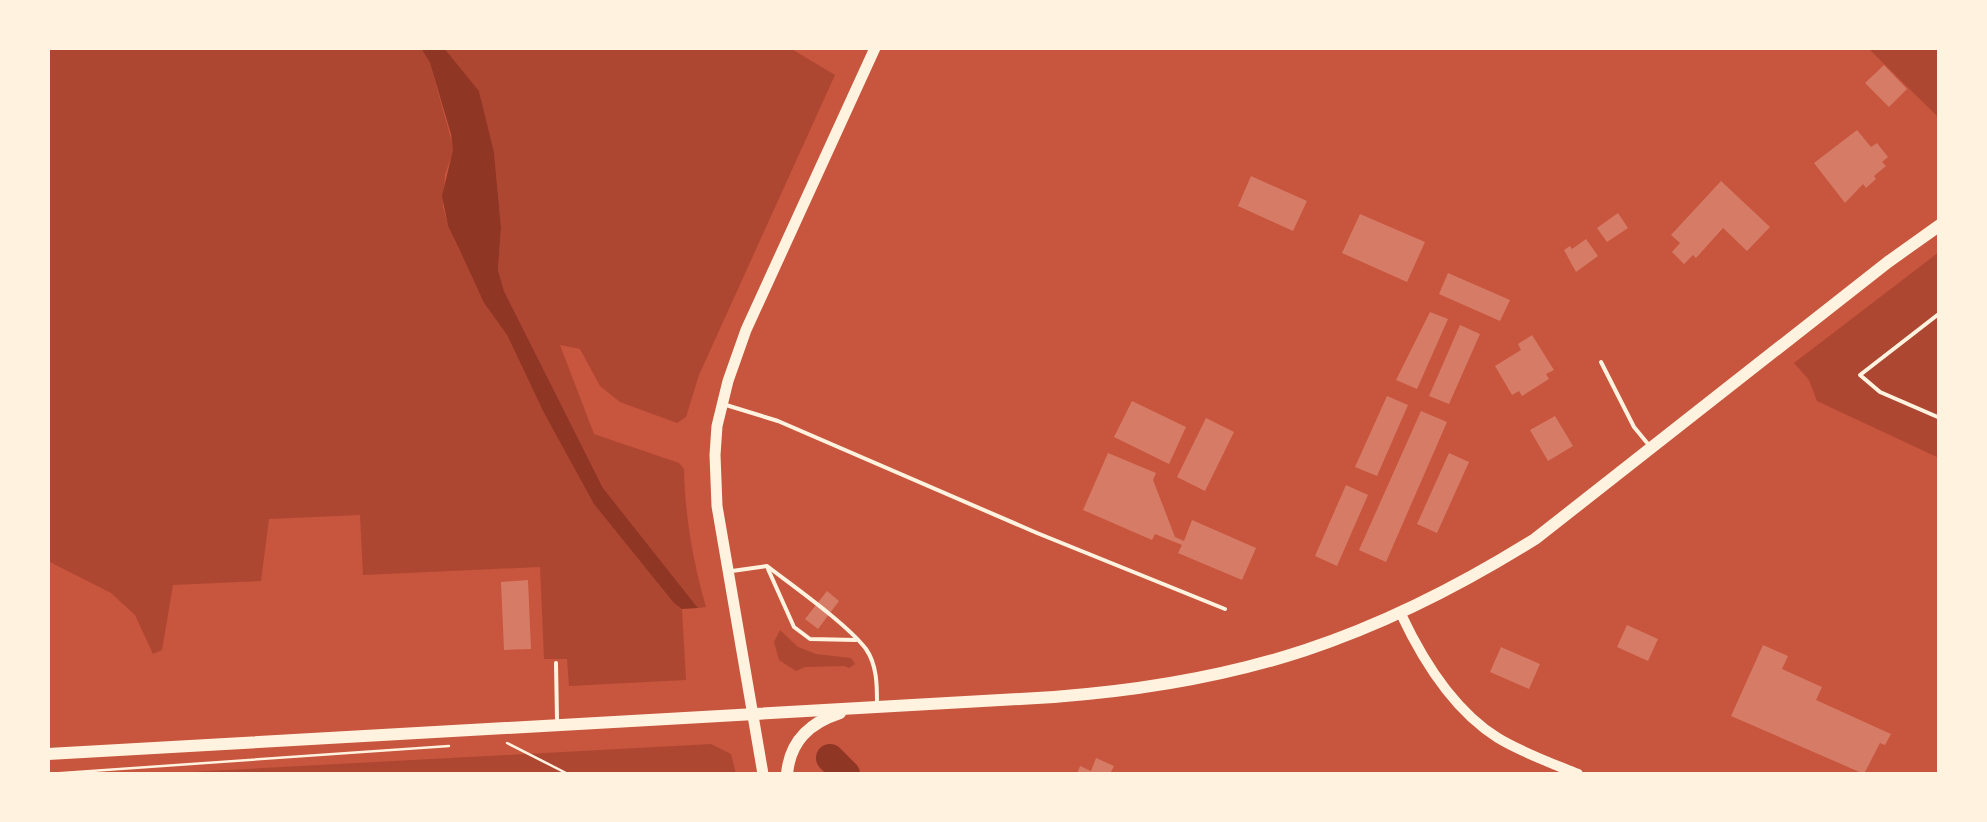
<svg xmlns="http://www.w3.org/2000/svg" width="1987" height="822" viewBox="0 0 1987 822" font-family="Ubuntu,sans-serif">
<rect width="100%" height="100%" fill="#c8553d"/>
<!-- green -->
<g fill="#ae4732">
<path d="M48 48H421L430 63 454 150 445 174 443 207 448 226 484 303 507 335 543 411 567 452 661 585 682 609 686 680 569 686 567 659H544L540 567 363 575 360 515 269 519 261 581 173 585 162 650 153 654 135 615 111 593 48 561Z"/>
<path d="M444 48H790L835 75 699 375 686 417 677 423 620 402 600 386 580 349 560 345 594 434 679 463 684 469C685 517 693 561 706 607L698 608 603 488 504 291 498 270 501 227 494 152 479 91Z"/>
<path d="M1868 48H1939V118Z"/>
<path d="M1939 252V458L1817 401 1809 380 1794 363Z"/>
<path d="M780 630 798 647 816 654 851 658 855 664 849 668 844 666 805 667 796 671 779 660 774 642Z"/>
<path d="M711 744 731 754 736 774H152Z"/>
</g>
<!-- water -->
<path fill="#8f3625" d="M421 48H444L479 91 494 152 501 227 498 270 504 291 603 488 698 608 682 609 674 603 594 504 543 411 507 335 484 303 459 249 448 226 442 196 453 150 451 134 430 63Z"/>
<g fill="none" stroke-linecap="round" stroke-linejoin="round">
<!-- river -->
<path stroke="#8f3625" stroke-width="28" d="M830 758 846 774"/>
</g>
<!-- building -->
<g fill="#d67c66">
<path d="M1884 65 1907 89 1889 107 1865 83Z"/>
<path d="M1857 130 1871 147 1877 143 1888 157 1882 162 1886 166 1874 176 1876 179 1866 188 1863 184 1845 203 1814 163Z"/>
<path d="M1251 176 1307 201 1293 231 1238 206Z"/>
<path d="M1721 181 1770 227 1747 251 1723 228 1696 258 1693 255 1684 264 1672 252 1680 243 1671 235Z"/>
<path d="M1618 213 1628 228 1607 242 1597 228Z"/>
<path d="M1360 214 1425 242 1407 282 1342 253Z"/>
<path d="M1586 239 1598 256 1576 272 1564 250 1570 246 1572 249Z"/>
<path d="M1448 273 1510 300 1500 321 1439 294Z"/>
<path d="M1430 312 1448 319 1417 389 1396 380Z"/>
<path d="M1460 325 1480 334 1449 404 1429 396Z"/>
<path d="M1532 335 1554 370 1546 374 1549 379 1522 396 1519 391 1512 395 1495 366 1521 350 1518 344Z"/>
<path d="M1387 396 1408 405 1377 476 1355 467Z"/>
<path d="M1132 401 1186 427 1169 464 1114 437Z"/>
<path d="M1421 411 1447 422 1386 562 1359 550Z"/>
<path d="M1555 416 1573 446 1548 461 1530 430Z"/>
<path d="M1206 418 1234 432 1205 491 1177 477Z"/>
<path d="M1108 453 1156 473 1153 480 1175 537 1184 541 1192 520 1256 548 1242 580 1178 553 1182 545 1155 534 1152 540 1083 510Z"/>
<path d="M1449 453 1469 462 1437 533 1417 524Z"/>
<path d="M1346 485 1368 495 1337 566 1315 556Z"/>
<path d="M528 580 531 649 504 650 501 582Z"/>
<path d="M827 591 839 601 818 629 805 619Z"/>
<path d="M1627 625 1658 639 1648 661 1617 647Z"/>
<path d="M1763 645 1788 656 1782 669 1822 687 1816 700 1891 734 1885 745 1880 743 1864 774 1731 716Z"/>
<path d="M1501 647 1540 664 1529 689 1490 672Z"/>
<path d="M1096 758 1114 766 1110 774H1077L1080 766 1091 771Z"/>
</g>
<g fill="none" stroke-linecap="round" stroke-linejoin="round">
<!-- path -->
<g stroke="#fff3e0" stroke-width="2.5">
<path d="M507 743 568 774"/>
<path d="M48 774 449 746"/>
</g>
<!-- service -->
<g stroke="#fff3e0" stroke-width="4">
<path d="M1940 313 1860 375 1880 392 1940 418"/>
<path d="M1601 362 1634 427 1648 444"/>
<path d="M726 405 778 421 1037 533 1225 609"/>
<path d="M768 569 794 627 810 639 856 640"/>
<path d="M732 571 767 566C793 586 847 624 866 649 877 665 877 685 877 703"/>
<path d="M556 663 557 719"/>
</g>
<!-- tertiary -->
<path stroke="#fff3e0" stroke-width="10" d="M1401 614C1423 661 1453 710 1498 738 1523 753 1551 763 1578 774"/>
<!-- secondary -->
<path stroke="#fff3e0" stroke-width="11" d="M763 774 717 506 715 455 717 426 728 381 746 330 875 48"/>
<!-- trunk -->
<g stroke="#fff3e0" stroke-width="12">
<path d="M48 754 1054 697C1242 683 1375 639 1535 539L1888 262 1940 225"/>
<path d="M787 774C790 741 809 723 840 713"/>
</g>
</g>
<!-- border -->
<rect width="1987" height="822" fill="none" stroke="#fff3e0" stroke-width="100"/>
</svg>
